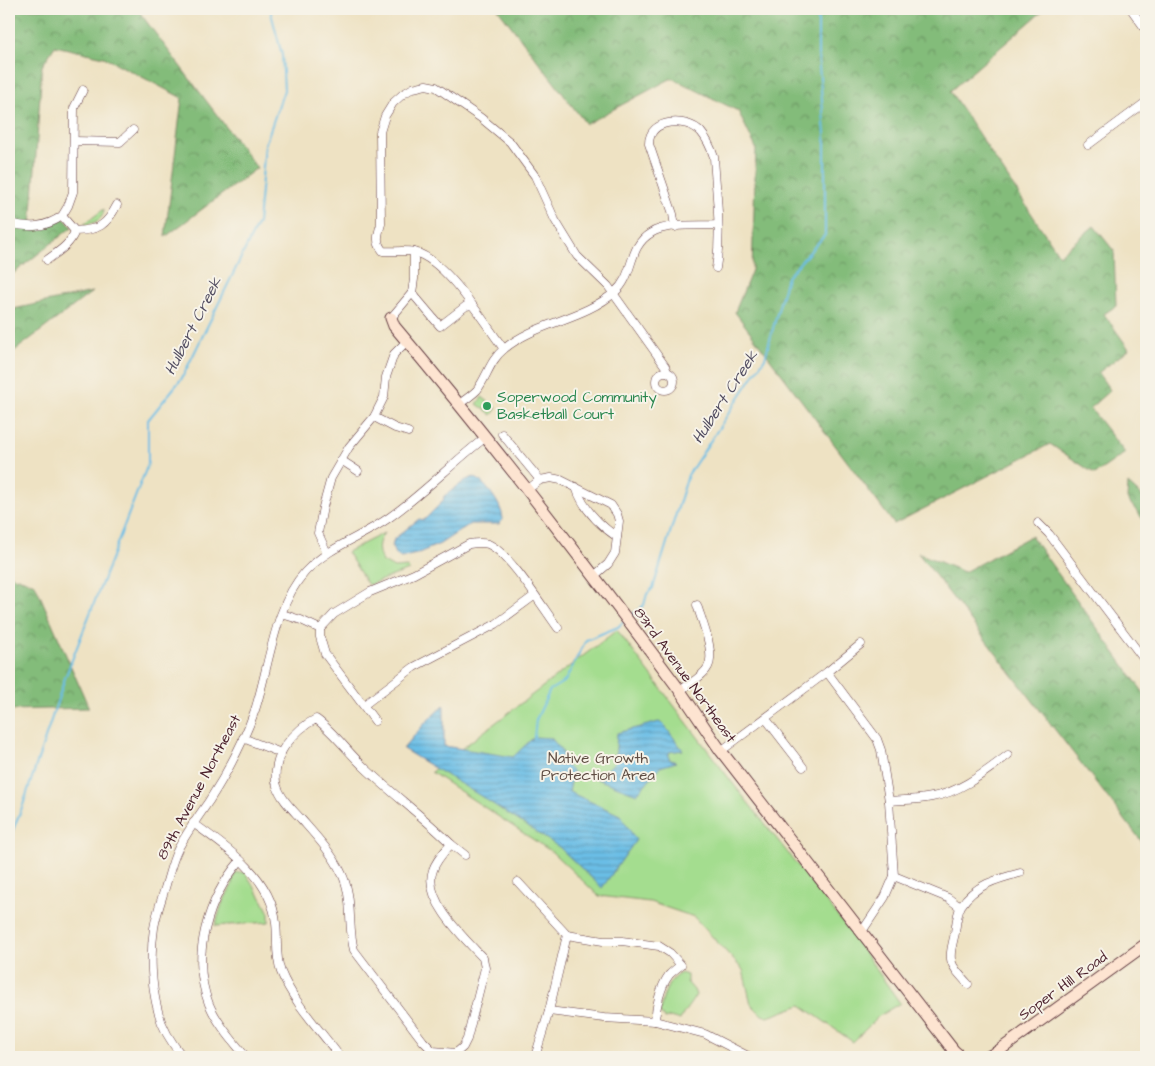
<svg xmlns="http://www.w3.org/2000/svg" width="1155" height="1066" viewBox="0 0 1155 1066" font-family="'Architects Daughter',sans-serif">
<defs>
<pattern id="forest-crowns" width="20" height="18" patternUnits="userSpaceOnUse" patternTransform="scale(1.25)"><rect width="20" height="18" fill="#83bc7a"/><path d="M2 6a3 3 0 1 1 6 0M12 15a3 3 0 1 1 6 0" fill="none" stroke="#6d9864"/></pattern>
<pattern id="water-rules" width="6" height="5" patternUnits="userSpaceOnUse" patternTransform="scale(1.25)"><rect width="6" height="5" fill="#6abee6"/><path d="M0 2.5h6" fill="none" stroke="#599abb"/></pattern>
</defs>
<rect width="100%" height="100%" fill="#f7f3e8"/>
<filter id="ink" filterUnits="userSpaceOnUse"><feTurbulence type="fractalNoise" baseFrequency=".02" numOctaves="2"/><feDisplacementMap in="SourceGraphic" scale="10" xChannelSelector="R" yChannelSelector="G"/><feConvolveMatrix kernelMatrix="1 2 1 2 8 2 1 2 1" color-interpolation-filters="sRGB"/></filter>
<filter id="wash" filterUnits="userSpaceOnUse"><feTurbulence type="fractalNoise" baseFrequency=".0096" numOctaves="4" result="noise"/><feDisplacementMap in="SourceGraphic" scale="20" xChannelSelector="R" yChannelSelector="G"/><feGaussianBlur stdDeviation="1.12" result="paint"/><feColorMatrix in="noise" values="0 0 0 0 0 0 0 0 0 0 0 0 0 0 0 0 0 1.4 0 .05"/><feComposite in="paint" operator="in"/></filter>
<g filter="url(#wash)">
<rect width="100%" height="100%" fill="#eee2c3"/>
<!-- forest -->
<g fill="url(#forest-crowns)" stroke="#666e52">
<path d="M9 9H137L257 168 165 237 182 98 104 57 55 46 42 66 31 227 62 216 72 227 9 277Z"/>
<path d="M498 9H1045L950 91 1059 255 1094 226 1114 251 1116 306 1104 314 1129 349 1098 373 1110 390 1090 408 1125 453 1095 474 1050 444 894 524 735 312 752 270 756 148 738 111 672 78 586 124Z"/>
<path d="M92 292 9 355V310Z"/>
<path d="M1128 484 1146 500V523L1127 499Z"/>
<path d="M1031 536 1146 696V847L918 553 964 572Z"/>
<path d="M9 575 35 584 89 708 9 710Z"/>
</g>
<!-- park -->
<g fill="#a4dd8f" stroke="#777e5d">
<path d="M104 209C104 218 95 225 84 224Z"/>
<path d="M482 397 497 408 492 415 477 404Z"/>
<path d="M384 533C377 543 377 550 382 561L394 568 408 567 409 570 368 585 347 552Z"/>
<path d="M617 630 731 781 848 929 900 1003 879 1016 853 1042 801 1005 768 1017 762 1015 751 1004 743 970 694 917 650 902 599 896 552 852 431 772Z"/>
<path d="M245 872 263 901 269 913V922L215 926 222 904 233 883 232 881 236 873Z"/>
<path d="M681 973 687 975V982L694 990 696 995C691 1004 684 1011 680 1020L670 1017 665 1019 660 1013C662 999 667 979 681 973Z"/>
</g>
<!-- water -->
<g fill="url(#water-rules)" stroke="#5a6e88">
<path d="M474 477C486 483 503 506 503 520L499 524H470L440 544 416 554 401 558 395 554 392 547 394 539 419 519 424 520 443 501 444 496 466 480Z"/>
<path d="M444 705V746L513 757 534 737 551 738 562 751 563 762 573 772 569 792 620 815 636 840 602 888 559 847 479 795 403 749 425 723Z"/>
<path d="M659 722 664 725 683 750 669 752V759L676 762 660 767 637 794 597 779 615 762 617 733Z"/>
</g>
<g fill="none" stroke-linecap="round" stroke-linejoin="round">
<!-- stream -->
<g stroke="#6abee6" stroke-width="2">
<path d="M791 9 818 16 827 9"/>
<path d="M631 616 644 605 647 594 653 588 688 475 765 358 787 277 825 235V134L818 55V16"/>
<path d="M534 737 536 720 550 690 565 681 586 640 618 627 623 622"/>
<path d="M9 840 23 805 65 678 148 464V420L182 378 258 223 265 145 284 90 282 55 270 9"/>
</g>
</g>
</g>
<g filter="url(#ink)">
<g fill="none" stroke-linecap="round" stroke-linejoin="round">
<!-- street casing -->
<g stroke="#633c42" stroke-width="9">
<g id="street">
<path d="M1131 9 1146 30"/>
<path d="M74 141 120 142 133 130"/>
<path d="M1088 145 1146 102"/>
<path d="M9 223C29 228 45 228 62 216"/>
<path d="M675 227 673 214 649 144C649 118 687 117 701 132 707 139 711 148 714 157 716 193 722 232 716 268"/>
<path d="M75 231 62 216 68 206 73 192 74 108 83 90"/>
<path d="M47 260C59 251 70 245 75 231 99 230 106 226 117 205"/>
<path d="M412 293 440 326 466 306 471 305"/>
<path d="M391 318 412 293 414 279V252"/>
<path d="M504 349C484 323 446 259 414 252 405 250 393 252 383 251 375 242 378 234 381 224L380 132 385 116 393 103 403 94 413 88 426 85 436 87 481 118 510 142 535 176 555 220 577 256 608 286 665 366 667 372"/>
<circle cx="665" cy="381" r="9"/>
<path d="M459 404C465 400 472 395 477 390 487 377 490 360 504 349 536 322 583 320 615 292 635 275 627 247 651 233 666 223 699 226 718 225"/>
<path d="M374 417 395 428 408 432"/>
<path d="M502 434 540 480"/>
<path d="M341 460 358 471"/>
<path d="M576 487C583 509 598 524 617 537"/>
<path d="M527 490 540 480 551 478 561 480 611 505 617 514 619 521 615 553 608 564 594 576"/>
<path d="M1038 523 1049 534 1146 662"/>
<path d="M327 553 318 533 323 507 331 478 349 447 374 417 384 397 386 377 394 354 407 341"/>
<path d="M282 614 301 620 320 629V637L325 654 375 721"/>
<path d="M320 629 334 614 370 592 414 574 469 544C475 543 482 542 488 544 509 552 543 608 558 628"/>
<path d="M827 672 877 739 881 750 889 801 894 876 885 897 861 933"/>
<path d="M680 691C688 684 703 677 708 667 716 653 701 619 697 605"/>
<path d="M364 705 414 667 496 624 534 596"/>
<path d="M316 719C334 732 347 751 363 766 391 793 423 816 451 844 445 851 436 860 433 870 422 899 465 939 483 958L485 968 467 1039 463 1047 456 1053 433 1051 423 1041 354 950C347 924 354 897 341 872 332 853 315 835 302 820 293 810 281 799 277 786 273 774 278 756 285 746 294 734 303 725 316 719Z"/>
<path d="M766 719 803 767"/>
<path d="M243 738 281 753"/>
<path d="M721 751 827 672 861 644"/>
<path d="M889 801C903 800 918 800 932 797 961 792 985 772 1008 755"/>
<path d="M193 823C228 848 271 877 276 923 278 939 275 957 281 972 293 1002 321 1031 340 1057"/>
<path d="M451 844 465 855"/>
<path d="M240 861C208 898 190 956 209 1004 217 1023 233 1041 246 1057"/>
<path d="M894 876 948 898 960 907"/>
<path d="M518 882 567 935 603 941H622L659 946 670 953 681 965C677 968 672 972 669 975 660 987 656 1007 655 1021"/>
<path d="M968 984C948 962 948 962 955 933 956 925 957 913 961 906 974 885 997 879 1020 873"/>
<path d="M549 1011 604 1018 655 1021 705 1034 750 1057"/>
<path d="M183 1057C172 1044 162 1028 158 1011 151 985 150 954 154 928 156 915 161 901 165 888 169 875 172 861 178 849 187 832 198 817 209 801 227 773 244 741 255 710 269 668 274 606 305 572 331 545 361 538 390 517 424 493 453 462 486 437"/>
<path d="M535 1057 549 1011 567 935"/>
</g>
</g>
<!-- secondary casing -->
<g stroke="#633c42" stroke-width="13">
<g id="secondary">
<path d="M391 318 394 326C493 443 587 565 678 688 693 709 706 730 721 751L954 1051 961 1057"/>
<path d="M988 1057 997 1052 1146 944"/>
</g>
</g>
<!-- street -->
<use href="#street" stroke="#fff" stroke-width="8"/>
<!-- secondary -->
<use href="#secondary" stroke="#fde4d1" stroke-width="11"/>
</g>
</g>
<!-- markers -->
<circle fill="#2e9e5b" stroke="#f7f3e8" stroke-width="2" cx="487" cy="406" r="5"/>
<g text-anchor="middle" dominant-baseline="central" stroke-width="4" stroke-linejoin="round" paint-order="stroke">
<!-- leisure labels -->
<g font-size="15" fill="#27864d" stroke="#f7f3e8" text-anchor="start">
<text x="497" y="397">Soperwood Community<tspan x="497" dy="17">Basketball Court</tspan></text>
</g>
<!-- street labels -->
<g font-size="15" fill="#4a1f2b" stroke="#f7f3e8">
<text transform="translate(685 675) rotate(54)">83rd Avenue Northeast</text>
<text transform="translate(199 787) rotate(-62)">89th Avenue Northeast</text>
<text transform="translate(1063 986) rotate(-36)">Soper Hill Road</text>
</g>
<!-- park labels -->
<g font-size="15" fill="#604e44" stroke="#f7f3e8">
<text x="598" y="758">Native Growth<tspan x="598" dy="17">Protection Area</tspan></text>
</g>
<!-- water labels -->
<g font-size="16" font-style="italic" fill="#544f63" stroke="#f7f3e8">
<text transform="translate(193 326) rotate(-63)">Hulbert Creek</text>
<text transform="translate(725 397) rotate(-57)">Hulbert Creek</text>
</g>
</g>
<!-- margin -->
<rect width="1155" height="1066" fill="none" stroke="#f7f3e8" stroke-width="30"/>
</svg>
